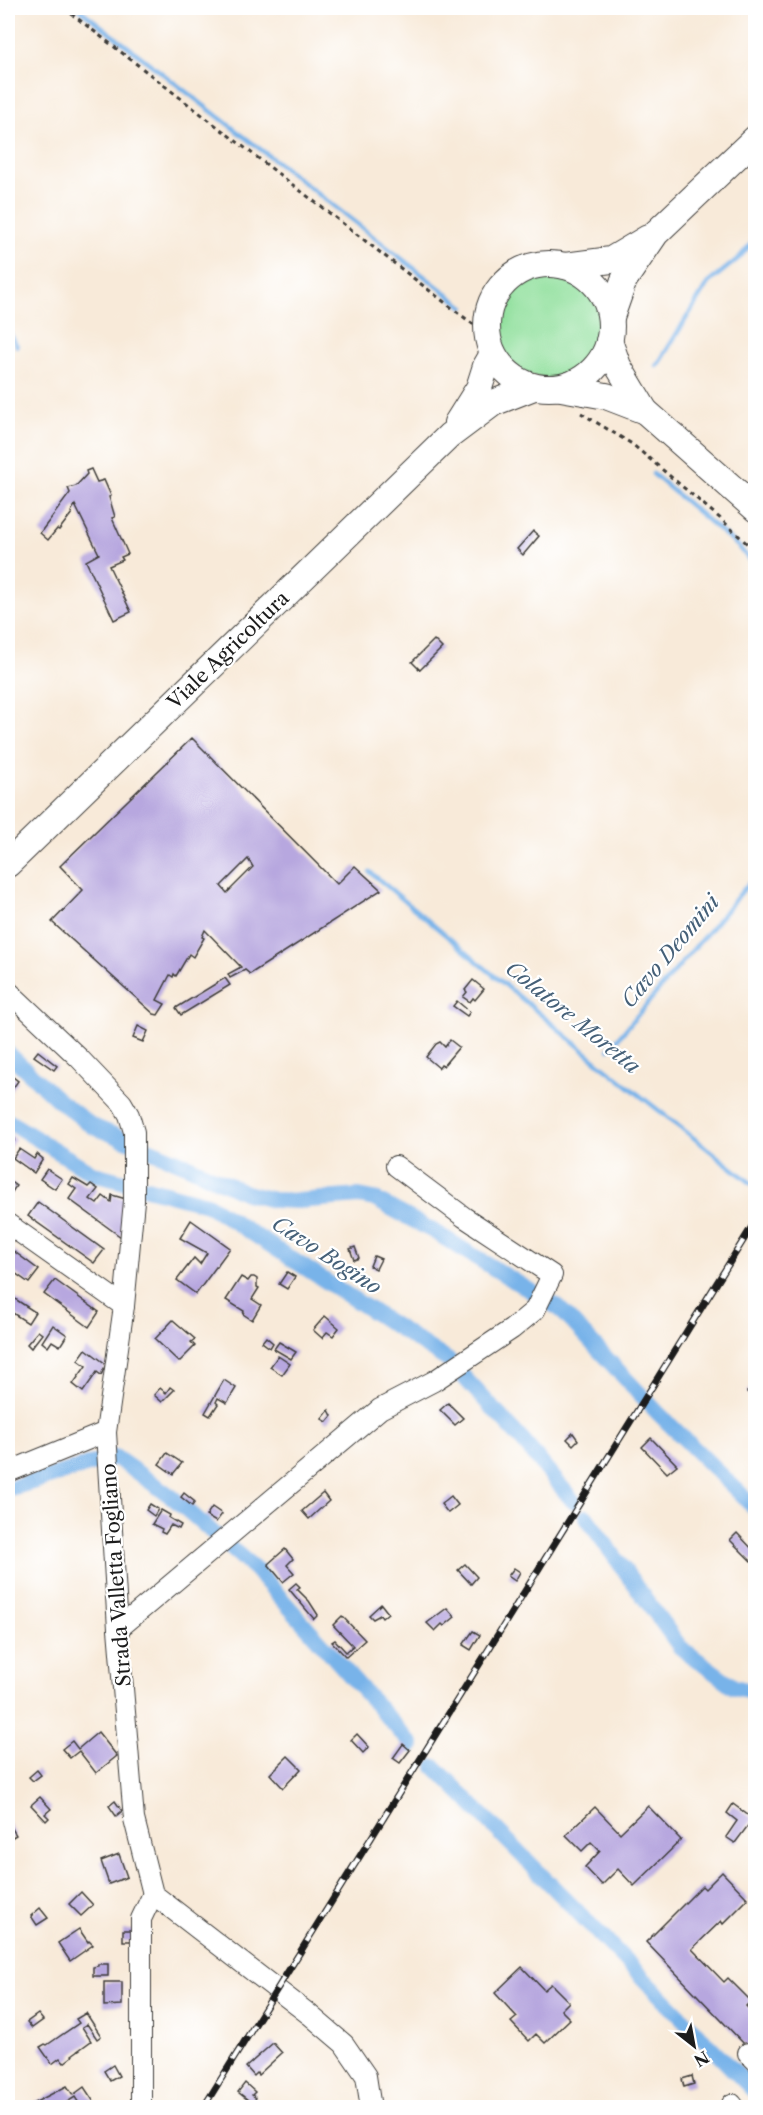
<svg xmlns="http://www.w3.org/2000/svg" width="763" height="2115" viewBox="0 0 763 2115" font-family="'Libre Caslon Text',serif">
<rect width="100%" height="100%" fill="#fff"/>
<filter id="ink" filterUnits="userSpaceOnUse"><feTurbulence type="fractalNoise" baseFrequency=".0167" numOctaves="2"/><feDisplacementMap in="SourceGraphic" scale="12" xChannelSelector="R" yChannelSelector="G"/><feConvolveMatrix kernelMatrix="1 2 1 2 8 2 1 2 1" color-interpolation-filters="sRGB"/></filter>
<filter id="wash" filterUnits="userSpaceOnUse"><feTurbulence type="fractalNoise" baseFrequency=".008" numOctaves="4" result="noise"/><feDisplacementMap in="SourceGraphic" scale="24" xChannelSelector="R" yChannelSelector="G"/><feGaussianBlur stdDeviation="1.35" result="paint"/><feColorMatrix in="noise" values="0 0 0 0 0 0 0 0 0 0 0 0 0 0 0 0 0 1.4 0 .05"/><feComposite in="paint" operator="in"/></filter>
<g filter="url(#wash)">
<rect width="100%" height="100%" fill="#f8ead9"/>
<!-- green -->
<circle fill="#92e09e" stroke="#577e5d" stroke-width="1.5" cx="550" cy="327" r="52"/>
<g fill="none" stroke-linecap="round" stroke-linejoin="round">
<!-- stream -->
<g stroke="#78b3e9" stroke-width="4.5">
<path d="M78 8 464 307"/>
<path d="M8 330 17 346"/>
<path d="M657 366 708 283 739 258 756 238"/>
<path d="M653 474 739 547 756 568"/>
<path d="M370 872 600 1064 756 1187"/>
<path d="M609 1049 756 875"/>
</g>
<!-- canal -->
<g stroke="#78b3e9" stroke-width="16">
<path d="M8 1053 58 1100 92 1126 182 1163 246 1193 273 1200 298 1201 359 1196 374 1199 433 1231 560 1309 658 1413 756 1509"/>
<path d="M8 1121 94 1174 207 1204 449 1361 522 1440 573 1501"/>
<path d="M8 1489 115 1457 172 1497 255 1569 412 1745"/>
<path d="M586 1517 680 1647 734 1687 756 1692"/>
<path d="M435 1767 756 2093"/>
</g>
</g>
<g id="blocks">
<!-- building -->
<g fill="#b7a7df" fill-rule="evenodd">
<path d="M91 469 97 482 104 480 111 496 109 497 115 517 112 518 128 554 121 557 123 560 109 566 131 612 114 620 86 561 99 554 75 505 71 512 72 513 59 530 57 529 48 540 40 533 70 493 68 488 76 486 87 474 86 471Z"/>
<path d="M533 531 539 536 523 555 517 549Z"/>
<path d="M434 640 442 648 420 670 412 662Z"/>
<path d="M192 738 337 884 355 866 381 890 250 974 245 970 230 978 228 974 241 967 205 930 202 937 204 938 193 957 189 954 176 976 174 974 173 977 170 975 157 1000 165 1004 158 1015 154 1014 52 922 83 890 60 866ZM248 859 253 867 227 893 221 886Z"/>
<path d="M225 978 230 985 181 1015 176 1008Z"/>
<path d="M473 980 484 989 475 1000 473 998 470 1002 463 997 467 992 465 990Z"/>
<path d="M457 1001 470 1012 467 1016 453 1006Z"/>
<path d="M138 1026 148 1031 143 1042 133 1038Z"/>
<path d="M450 1040 459 1047 443 1066 441 1065 439 1068 426 1057 436 1044 440 1042 445 1047Z"/>
<path d="M38 1051 57 1066 54 1070 34 1056Z"/>
<path d="M8 1073 18 1081 11 1091 8 1089Z"/>
<path d="M8 1132 15 1139 10 1147 8 1145Z"/>
<path d="M19 1149 34 1159 37 1154 43 1159 34 1173 13 1158Z"/>
<path d="M47 1169 62 1179 55 1189 40 1179Z"/>
<path d="M73 1178 88 1187 91 1184 98 1189 90 1199 97 1204 103 1196 111 1202 112 1195 126 1199 121 1237 69 1199 76 1189 69 1184Z"/>
<path d="M8 1180 16 1186 8 1198Z"/>
<path d="M38 1202 104 1250 94 1263 28 1216Z"/>
<path d="M191 1220 230 1248 196 1294 177 1280 194 1258 200 1264 207 1253 180 1238Z"/>
<path d="M8 1247 39 1270 29 1283 8 1268Z"/>
<path d="M355 1247 359 1258 354 1260 350 1249Z"/>
<path d="M374 1256 381 1259 376 1269 370 1266Z"/>
<path d="M287 1272 295 1277 287 1289 279 1284Z"/>
<path d="M241 1277 248 1281 251 1277H254L257 1279V1287L259 1288 252 1299 261 1305 252 1320 243 1314 244 1311 226 1300Z"/>
<path d="M55 1280 99 1312 89 1327 44 1294Z"/>
<path d="M12 1297 35 1312 28 1323 8 1310V1304Z"/>
<path d="M325 1316 339 1328 333 1336 327 1332 322 1338 313 1330Z"/>
<path d="M173 1320 195 1339 191 1342 195 1346 179 1362 155 1339Z"/>
<path d="M53 1325 67 1335 60 1346 52 1341 48 1347 42 1342Z"/>
<path d="M38 1331 42 1334 31 1348 27 1344Z"/>
<path d="M266 1337 273 1343 270 1348 262 1342Z"/>
<path d="M279 1342 296 1352 291 1359 274 1349Z"/>
<path d="M86 1349 106 1364 101 1375 97 1372 83 1392 73 1384 86 1366 78 1360Z"/>
<path d="M278 1356 290 1364 282 1375 270 1367Z"/>
<path d="M224 1380 236 1388 227 1403 218 1398 216 1402 218 1404 210 1416 205 1413Z"/>
<path d="M756 1382V1400L747 1392Z"/>
<path d="M170 1387 174 1390 162 1402 154 1395 160 1388 166 1393Z"/>
<path d="M448 1403 463 1418 455 1425 440 1410Z"/>
<path d="M329 1410 332 1416 327 1422 322 1419Z"/>
<path d="M573 1433 578 1440 573 1445 567 1439Z"/>
<path d="M651 1438 677 1465 667 1473 642 1447Z"/>
<path d="M167 1453 182 1463 173 1474 159 1464Z"/>
<path d="M184 1493 195 1502 192 1506 181 1497Z"/>
<path d="M323 1493 329 1501 309 1519 302 1511Z"/>
<path d="M451 1496 458 1505 448 1513 441 1504Z"/>
<path d="M150 1504 158 1509 154 1516 146 1510Z"/>
<path d="M212 1507 222 1514 216 1522 206 1516Z"/>
<path d="M161 1510 170 1515 169 1518 181 1525 179 1529 171 1525 165 1534 161 1532 162 1529 152 1524Z"/>
<path d="M737 1533 756 1553V1557L751 1561 730 1540Z"/>
<path d="M285 1549 293 1559 287 1565 294 1573 283 1582 268 1564Z"/>
<path d="M465 1564 477 1577 471 1584 458 1570Z"/>
<path d="M514 1568 520 1572 515 1581 508 1576Z"/>
<path d="M296 1583 300 1587 297 1589 309 1601 318 1615 314 1619 289 1589Z"/>
<path d="M381 1604 388 1613 382 1618 380 1615 373 1619 369 1615Z"/>
<path d="M447 1608 455 1617 444 1626 442 1624 435 1631 427 1623Z"/>
<path d="M342 1616 365 1640 346 1657 332 1642 335 1640 346 1652 353 1646 333 1625Z"/>
<path d="M473 1631 480 1635 471 1650 463 1645Z"/>
<path d="M98 1732 117 1756 96 1773 79 1751 70 1758 62 1749 72 1741 78 1749Z"/>
<path d="M357 1734 369 1747 363 1753 351 1740Z"/>
<path d="M403 1744 410 1750 400 1763 393 1758Z"/>
<path d="M288 1756 301 1769 283 1788 270 1774Z"/>
<path d="M37 1770 41 1775 33 1781 29 1777Z"/>
<path d="M40 1797 51 1809 45 1814 49 1818 46 1821 31 1805Z"/>
<path d="M115 1801 122 1811 116 1816 109 1806Z"/>
<path d="M733 1804 753 1819 735 1843 726 1837 737 1821 727 1813Z"/>
<path d="M648 1806 681 1840 634 1886 618 1869 602 1885 585 1867 600 1851 591 1842 582 1851 566 1835 595 1807 620 1833Z"/>
<path d="M8 1822 16 1835 8 1840Z"/>
<path d="M119 1854 127 1877 109 1884 101 1861Z"/>
<path d="M722 1872 748 1899 723 1924 721 1921 692 1949 724 1982 728 1978 751 2001 746 2006 756 2016V2039L747 2047 646 1942 702 1886 705 1889Z"/>
<path d="M81 1892 93 1905 81 1916 69 1904Z"/>
<path d="M40 1908 48 1918 37 1925 31 1916Z"/>
<path d="M79 1929 88 1942 89 1941 93 1945 70 1961 58 1943Z"/>
<rect x="123" y="1930" width="11" height="11"/>
<path d="M98 1964H108V1976H93V1967L98 1966Z"/>
<path d="M522 1967 544 1990 551 1984 569 2002 561 2010 570 2019 545 2043 536 2034 529 2041 511 2022 517 2017 495 1993Z"/>
<path d="M104 1982H122V2005L104 2006Z"/>
<path d="M86 2013 101 2036 97 2039 87 2024 82 2027 91 2041 72 2055 73 2056 64 2063 60 2058 52 2064 40 2047 45 2044 47 2045 79 2023 76 2019Z"/>
<path d="M38 2014 43 2020 32 2028 27 2022Z"/>
<path d="M273 2043 282 2053 258 2075 257 2073 254 2076 246 2067Z"/>
<path d="M113 2065 119 2076 110 2081 104 2071Z"/>
<path d="M692 2076 694 2084 684 2087 682 2079Z"/>
<path d="M245 2083 255 2092 252 2095 256 2098 252 2103 238 2092Z"/>
<path d="M67 2086 73 2095 84 2087 98 2108H82L75 2097 58 2108H32L30 2105Z"/>
</g>
</g>
</g>
<g filter="url(#ink)">
<use href="#blocks" fill-opacity="0" stroke="#3d3b38" stroke-width="1.5"/>
<g fill="none" stroke-linecap="round" stroke-linejoin="round">
<!-- minor casing -->
<g stroke="#3d3b38" stroke-width="22">
<g id="minor">
<path d="M8 991 79 1058 122 1103 129 1115 134 1132V1201L124 1306 106 1432 118 1629 134 1819 153 1894 310 2015 344 2044 366 2076 371 2108"/>
<path d="M8 1224 124 1306"/>
<path d="M8 1472 106 1432"/>
<path d="M118 1629 380 1409 434 1381 512 1329 535 1310 552 1275 464 1217 396 1166"/>
<path d="M748 2053 756 2061"/>
<path d="M732 2104 735 2108"/>
<path d="M141 2108V1919L153 1894"/>
</g>
</g>
<!-- major casing -->
<g stroke="#3d3b38" stroke-width="28">
<g id="major">
<circle cx="549" cy="326" r="62"/>
<path d="M565 266 611 260 648 238"/>
<path d="M611 317 624 280 656 233 756 138"/>
<path d="M609 341 618 366 645 411 756 509"/>
<path d="M561 388 606 396 645 411"/>
<path d="M457 423 479 388 486 366 493 354"/>
<path d="M8 864 449 436 493 403 534 387"/>
</g>
</g>
<!-- path -->
<g stroke="#3d3b38" stroke-width="3" stroke-dasharray="4.5 4.5" stroke-linecap="butt">
<path d="M64 8 487 335"/>
<path d="M581 413 632 444 722 520 756 552"/>
</g>
<!-- minor -->
<use href="#minor" stroke="#fff" stroke-width="20"/>
<!-- major -->
<use href="#major" stroke="#fff" stroke-width="26"/>
<!-- rail casing -->
<g stroke="#1c1c1c" stroke-width="7">
<path id="rail" d="M203 2108 756 1220"/>
</g>
<!-- rail -->
<use href="#rail" stroke="#fff" stroke-width="4.5" stroke-dasharray="14" stroke-linecap="butt"/>
</g>
</g>
<g text-anchor="middle" dominant-baseline="central" stroke-width="4.5" stroke-linejoin="round" paint-order="stroke">
<!-- street labels -->
<g font-size="20" fill="#1c1c1c" stroke="#fff">
<text transform="translate(228 650) rotate(-44)">Viale Agricoltura</text>
<text transform="translate(116 1575) rotate(-94)">Strada Valletta Fogliano</text>
</g>
<!-- water labels -->
<g font-size="21" font-style="italic" fill="#456078" stroke="#fff">
<text transform="translate(670 951) rotate(-50)">Cavo Deomini</text>
<text transform="translate(573 1017) rotate(39)">Colatore Moretta</text>
<text transform="translate(327 1255) rotate(33)">Cavo Bogino</text>
</g>
</g>
<!-- margin -->
<rect width="763" height="2115" fill="none" stroke="#fff" stroke-width="30"/>
<!-- north arrow -->
<g transform="translate(694 2046) rotate(149)" stroke="#ffffff" stroke-width="4.5" paint-order="stroke">
<path d="M0-4.5L10 22L0 15L-10 22Z" fill="#1c1c1c"/>
<text y="-9" font-size="16" font-weight="bold" text-anchor="middle" fill="#1c1c1c">N</text>
</g>
</svg>
